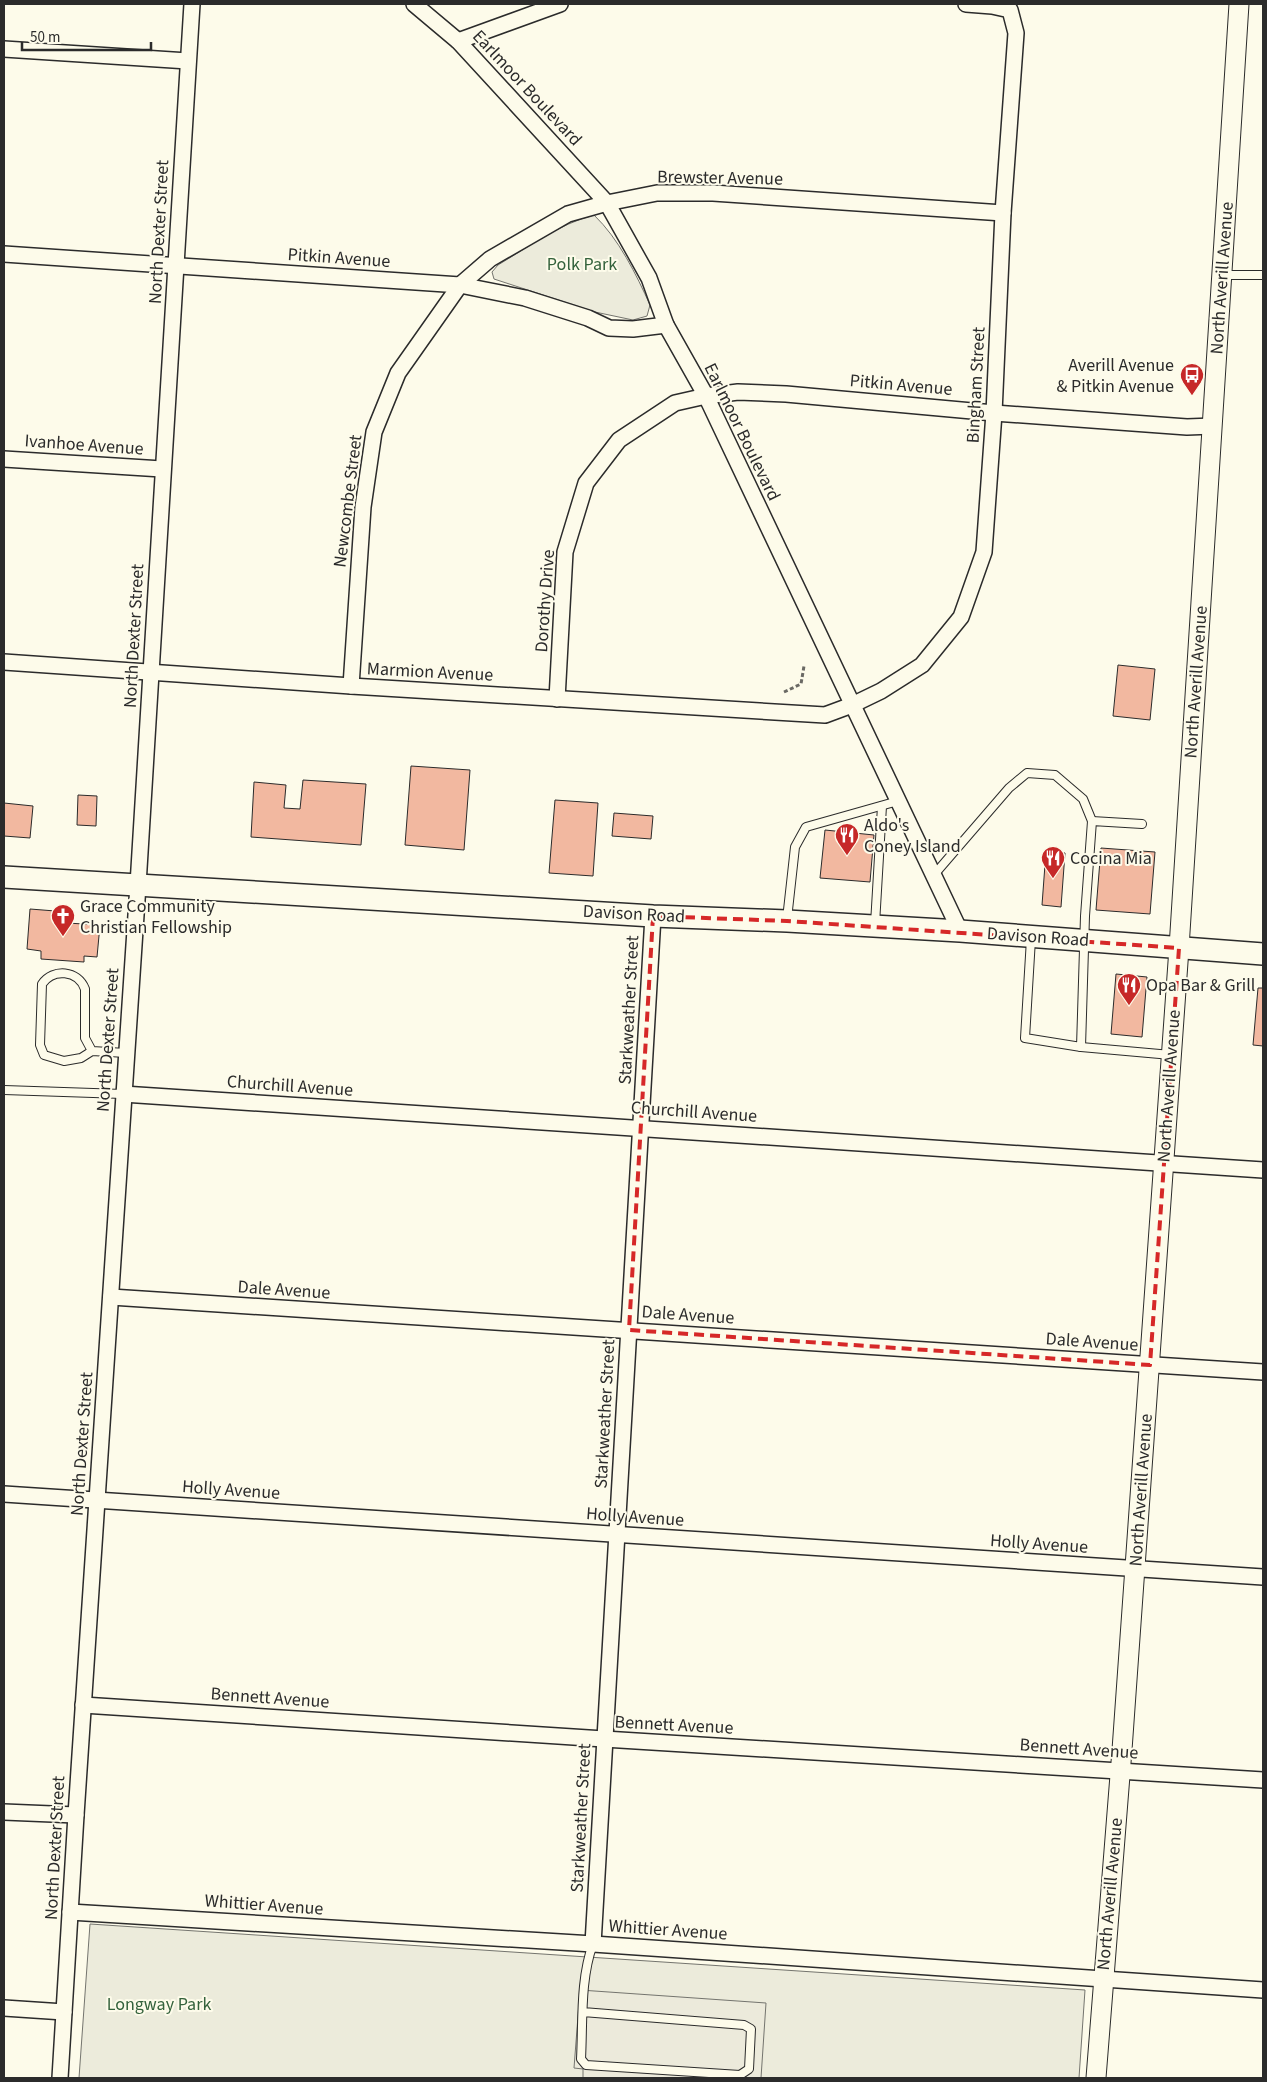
<svg xmlns="http://www.w3.org/2000/svg" width="1267" height="2082" viewBox="0 0 1267 2082" font-family="'Source Sans 3',sans-serif">
<rect width="100%" height="100%" fill="#fdfbea"/>
<!-- green -->
<g fill="#ecebdb" stroke="#74746e">
<path d="M594 215C619 239 636 274 650 305L647 316 633 320 595 312 494 279 492 272 498 265C528 247 559 224 594 215Z"/>
<path d="M90 1924 1085 1990 1079 2078H79Z"/>
</g>
<!-- parking -->
<path fill="#eceadb" stroke="#74746e" d="M580 1990 766 2003 761 2078H583V2069L574 2068Z"/>
<!-- building -->
<g fill="#f2b8a0" stroke="#2b2b2b">
<path d="M1118 665 1155 669 1150 720 1113 716Z"/>
<path d="M411 766 470 770 464 850 405 845Z"/>
<path d="M303 780 366 784 361 845 251 837 254 782 286 785 284 808 300 809Z"/>
<path d="M78 795 97 796 96 826 77 825Z"/>
<path d="M555 800 598 803 593 876 549 873Z"/>
<path d="M4 803 33 806 30 838 4 836Z"/>
<path d="M614 813 653 816 651 839 612 836Z"/>
<path d="M825 830 874 835 870 882 820 878Z"/>
<path d="M1101 848 1155 852 1150 914 1096 910Z"/>
<path d="M1046 851 1065 853 1061 907 1042 905Z"/>
<path d="M30 909 68 912 67 923 100 925 97 957 84 956V962L41 959V951L27 949Z"/>
<path d="M1116 974 1147 977 1142 1037 1111 1034Z"/>
<path d="M1258 988H1263V1046L1253 1045Z"/>
</g>
<g fill="none" stroke-linecap="round" stroke-linejoin="round">
<!-- service casing -->
<g stroke="#2b2b2b" stroke-width="10">
<g id="service">
<path d="M1222 275H1263"/>
<path d="M933 876 1009 788 1027 773 1055 775 1083 799 1092 821"/>
<path d="M787 919 795 847 806 827 898 801"/>
<path d="M875 924 882 806"/>
<path d="M1031 939 1025 1038 1081 1047 1085 916 1092 821 1142 824"/>
<path d="M1081 1047 1171 1055"/>
<path d="M92 1051 85 1038V989C78 970 53 968 42 984L40 1045 44 1055 64 1061 81 1058 92 1051 126 1053"/>
<path d="M4 1090 123 1094"/>
<path d="M583 2012 744 2025 751 2029 749 2069 740 2075 586 2065 581 2059C583 2022 580 1979 593 1944"/>
</g>
</g>
<!-- minor casing -->
<g stroke="#2b2b2b" stroke-width="18">
<g id="minor">
<path d="M414 4 458 41 607 203 649 278 666 325 706 396 960 931"/>
<path d="M458 41 560 4"/>
<path d="M4 49 188 61"/>
<path d="M4 254 460 285 525 298 588 318 609 328 633 329 666 325"/>
<path d="M4 459 162 469"/>
<path d="M4 662 351 686 825 715 852 705 881 691 922 665 961 617 984 552 994 413 1003 213 1016 33 1010 10 992 6 966 4"/>
<path d="M351 686 363 507 374 432 398 373 460 285 490 259 568 214 607 203 657 193H713L1003 213"/>
<path d="M557 699 565 552 586 483 619 440 675 403 706 396 738 392 786 394 994 413 1187 427 1213 426"/>
<path d="M123 1094 1263 1170"/>
<path d="M111 1297 1263 1372"/>
<path d="M4 1494 1263 1577"/>
<path d="M83 1705 604 1739 1263 1780"/>
<path d="M4 1812 76 1815"/>
<path d="M70 1912 593 1944 1263 1990"/>
<path d="M593 1944 653 916"/>
<path d="M4 2008 64 2012"/>
<path d="M60 2078 76 1815 138 885 192 4"/>
</g>
</g>
<!-- tertiary casing -->
<g stroke="#2b2b2b" stroke-width="21">
<path id="tertiary" d="M1096 2078 1122 1750 1179 948 1239 4"/>
</g>
<!-- secondary casing -->
<g stroke="#2b2b2b" stroke-width="24">
<path id="secondary" d="M4 877 653 916 787 921 960 931 1263 954"/>
</g>
<!-- path -->
<path stroke="#6a6964" stroke-width="3" stroke-dasharray="4 2.5" stroke-linecap="butt" d="M784 692 801 684 804 666"/>
<!-- service -->
<use href="#service" stroke="#fdfbea" stroke-width="8"/>
<!-- minor -->
<use href="#minor" stroke="#fdfbea" stroke-width="15"/>
<!-- tertiary -->
<use href="#tertiary" stroke="#fdfbea" stroke-width="19"/>
<!-- secondary -->
<use href="#secondary" stroke="#fdfbea" stroke-width="21"/>
</g>
<!-- marked area -->
<path fill="none" stroke="#d62828" stroke-width="4" stroke-dasharray="10 6" stroke-linejoin="round" d="M653 916 787 921 1179 948 1150 1365 629 1330Z"/>
<!-- icons -->
<defs>
<g id="bus-pin" transform="scale(1.25)"><path d="M0 17L-7.5 6A9.5 9.5 0 1 1 7.5 6Z" fill="#c62828" stroke="#fdfbea"/><path d="M-5-6H5V4H4V6H2V4H-2V6H-4V4H-5ZM-3.5-4V0h7V-4ZM-3.5 1.2v1.5H-2V1.2ZM2 1.2v1.5H3.5V1.2Z" fill="#fff"/></g>
<g id="restaurant-pin" transform="scale(1.25)"><path d="M0 17L-7.5 6A9.5 9.5 0 1 1 7.5 6Z" fill="#c62828" stroke="#fdfbea"/><path d="M-5-6h1v4h1v-4h1v4h1v-4h1v5L-1.5 .5V6h-2V.5L-5-1ZM5-6V6H3V1.5H1.5Q1.5-4 5-6Z" fill="#fff"/></g>
<g id="church-pin" transform="scale(1.25)"><path d="M0 17L-7.5 6A9.5 9.5 0 1 1 7.5 6Z" fill="#c62828" stroke="#fdfbea"/><path d="M-1.2-6h2.4v3.5h3.3v2.4h-3.3V6h-2.4V-.1h-3.3v-2.4h3.3Z" fill="#fff"/></g>
</defs>
<g fill-rule="evenodd">
<use href="#bus-pin" x="1192" y="375"/>
<use href="#restaurant-pin" x="847" y="835"/>
<use href="#restaurant-pin" x="1053" y="858"/>
<use href="#church-pin" x="63" y="916"/>
<use href="#restaurant-pin" x="1129" y="985"/>
</g>
<g text-anchor="middle" dominant-baseline="central" stroke-width="4" stroke-linejoin="round" paint-order="stroke">
<!-- street labels -->
<g font-size="18" fill="#2b2b2b" stroke="#fdfbea">
<text transform="translate(527 88) rotate(47)">Earlmoor Boulevard</text>
<text transform="translate(720 178) rotate(1)">Brewster Avenue</text>
<text transform="translate(159 232) rotate(-87)">North Dexter Street</text>
<text transform="translate(339 258) rotate(4)">Pitkin Avenue</text>
<text transform="translate(1222 278) rotate(-86)">North Averill Avenue</text>
<text transform="translate(901 385) rotate(5)">Pitkin Avenue</text>
<text transform="translate(976 385) rotate(-87)">Bingham Street</text>
<text transform="translate(742 432) rotate(64)">Earlmoor Boulevard</text>
<text transform="translate(84 445) rotate(4)">Ivanhoe Avenue</text>
<text transform="translate(348 501) rotate(-83)">Newcombe Street</text>
<text transform="translate(545 601) rotate(-86)">Dorothy Drive</text>
<text transform="translate(134 636) rotate(-87)">North Dexter Street</text>
<text transform="translate(430 672) rotate(3)">Marmion Avenue</text>
<text transform="translate(1196 682) rotate(-86)">North Averill Avenue</text>
<text transform="translate(634 914) rotate(3)">Davison Road</text>
<text transform="translate(1038 937) rotate(4)">Davison Road</text>
<text transform="translate(629 1010) rotate(-87)">Starkweather Street</text>
<text transform="translate(108 1040) rotate(-86)">North Dexter Street</text>
<text transform="translate(290 1086) rotate(4)">Churchill Avenue</text>
<text transform="translate(1169 1086) rotate(-86)">North Averill Avenue</text>
<text transform="translate(694 1112) rotate(4)">Churchill Avenue</text>
<text transform="translate(284 1290) rotate(4)">Dale Avenue</text>
<text transform="translate(688 1315) rotate(4)">Dale Avenue</text>
<text transform="translate(1092 1342) rotate(4)">Dale Avenue</text>
<text transform="translate(605 1414) rotate(-87)">Starkweather Street</text>
<text transform="translate(82 1444) rotate(-86)">North Dexter Street</text>
<text transform="translate(231 1490) rotate(4)">Holly Avenue</text>
<text transform="translate(1141 1490) rotate(-86)">North Averill Avenue</text>
<text transform="translate(635 1517) rotate(4)">Holly Avenue</text>
<text transform="translate(1039 1544) rotate(4)">Holly Avenue</text>
<text transform="translate(270 1698) rotate(4)">Bennett Avenue</text>
<text transform="translate(674 1725) rotate(3)">Bennett Avenue</text>
<text transform="translate(1079 1749) rotate(4)">Bennett Avenue</text>
<text transform="translate(581 1818) rotate(-87)">Starkweather Street</text>
<text transform="translate(55 1848) rotate(-87)">North Dexter Street</text>
<text transform="translate(1110 1894) rotate(-85)">North Averill Avenue</text>
<text transform="translate(264 1905) rotate(4)">Whittier Avenue</text>
<text transform="translate(668 1930) rotate(4)">Whittier Avenue</text>
</g>
<!-- park labels -->
<g font-size="18" fill="#34623c" stroke="#fdfbea">
<text x="582" y="264">Polk Park</text>
<text x="159" y="2004">Longway Park</text>
</g>
<!-- poi labels -->
<g font-size="18" fill="#2b2b2b" stroke="#fdfbea" text-anchor="start">
<text x="1174" y="365" text-anchor="end">Averill Avenue<tspan x="1174" dy="21">&amp; Pitkin Avenue</tspan></text>
<text x="864" y="825">Aldo's<tspan x="864" dy="21">Coney Island</tspan></text>
<text x="1070" y="858">Cocina Mia</text>
<text x="80" y="906">Grace Community<tspan x="80" dy="21">Christian Fellowship</tspan></text>
<text x="1146" y="985">Opa Bar &amp; Grill</text>
</g>
</g>
<!-- border -->
<rect width="1267" height="2082" fill="none" stroke="#2b2b2b" stroke-width="10"/>
<!-- scale -->
<path d="M22 42v8h129v-8" fill="none" stroke="#2b2b2b" stroke-width="2.5"/>
<text x="30" y="42" font-size="15" fill="#2b2b2b" stroke="#fdfbea" stroke-width="4" paint-order="stroke">50 m</text>
</svg>
